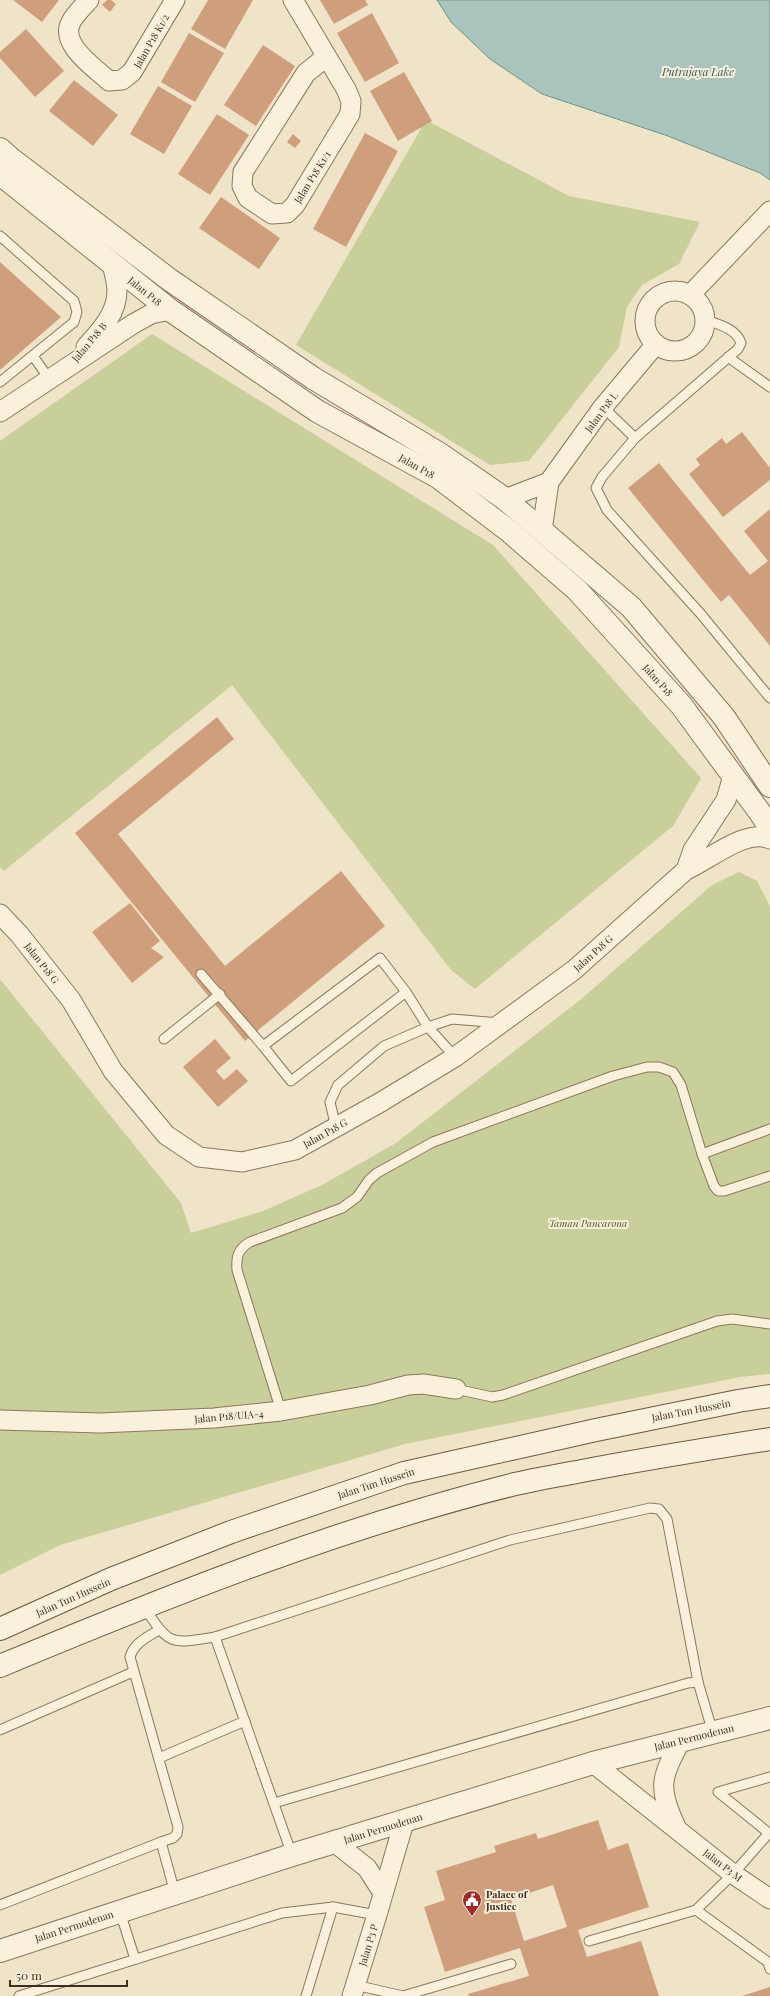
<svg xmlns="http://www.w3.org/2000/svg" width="770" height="1996" viewBox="0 0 770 1996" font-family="'Playfair Display',serif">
<rect width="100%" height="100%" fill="#f0e4c8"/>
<!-- green -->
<g fill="#c9cf9b">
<path d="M426 120 569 196 700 222 679 264 642 285 627 307 619 347 529 461 490 465 296 345Z"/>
<path d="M152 334 493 545 701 778 673 826 475 989 451 970 232 685 4 871 0 867V441Z"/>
<path d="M739 872 757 881 770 906V1374L740 1377 405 1444 60 1545 0 1575V979L181 1203 191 1233 263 1211 322 1185 396 1143 580 1000 712 885Z"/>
</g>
<!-- water -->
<path fill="#a9c4bc" stroke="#6f938a" d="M437 0H770V180L760 173 668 136 542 94 490 59 451 22Z"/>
<!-- building -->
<g fill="#cf9f7d" fill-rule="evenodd">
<path d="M13 0H59L42 22Z"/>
<path d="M107 0H111L116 4 110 12 102 5Z"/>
<path d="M208 0H253L225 49 191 29Z"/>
<path d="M320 0H365L368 5 334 24Z"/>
<path d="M372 13 399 63 365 82 337 33Z"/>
<path d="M26 29 64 71 35 97 0 58V52Z"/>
<path d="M189 33 224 53 195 102 161 82Z"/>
<path d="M263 45 295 66 256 126 224 105Z"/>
<path d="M404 72 432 121 398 141 370 91Z"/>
<path d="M74 80 118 115 93 146 49 111Z"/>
<path d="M158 86 192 106 164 154 130 134Z"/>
<path d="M217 114 249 135 210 195 178 174Z"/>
<path d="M365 133 398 151 346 247 313 229Z"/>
<path d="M293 134 301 141 295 148 287 142Z"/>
<path d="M221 197 280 238 259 269 199 228Z"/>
<path d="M0 262 61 317 0 370Z"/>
<path d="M742 432 770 468V480L723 517 689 474 700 465 696 459 722 438 726 444Z"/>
<path d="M659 463 750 575 768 561 744 531 770 509V646L729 595 721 602 628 488Z"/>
<path d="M217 717 234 739 118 834 225 966 341 871 385 926 245 1041 75 833Z"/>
<path d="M130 903 160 941 151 948 164 957 132 983 92 932Z"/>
<path d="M215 1039 231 1058 216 1071 224 1080 237 1069 248 1081 218 1107 183 1067Z"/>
<path d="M598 1820 608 1850 628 1843 649 1907 578 1930 587 1957 641 1941 659 1996H469L468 1994 529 1976 520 1948 445 1972 424 1907 445 1900 436 1871 496 1852 494 1846 536 1833 538 1839ZM553 1885 567 1927 524 1941 511 1899Z"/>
<path d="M770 1987V1996H742Z"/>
</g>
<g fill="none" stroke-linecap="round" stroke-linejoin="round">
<!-- service casing -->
<g stroke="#8d765c" stroke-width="11">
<g id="service">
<path d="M0 236 74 301 77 312 74 322 0 382"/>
<path d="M704 319C717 324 736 328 741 343L738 349 635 438 602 477 596 488 607 510 700 613 770 698"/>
<path d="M33 356 50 380"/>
<path d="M728 357 770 387"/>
<path d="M603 407 635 438"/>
<path d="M201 974 263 1046"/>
<path d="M406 992 291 1081 263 1046 380 958 406 992 428 1027 455 1057"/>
<path d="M164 1039 220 994"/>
<path d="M336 1128 330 1102 338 1085 384 1046 428 1027 452 1019 500 1023"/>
<path d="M702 1154 770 1129"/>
<path d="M456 1389 492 1397 503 1395 717 1321 732 1319 770 1324"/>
<path d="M281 1411 237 1270C236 1256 238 1249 250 1242L342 1208 357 1197 369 1180 377 1173 433 1142 613 1076 647 1067H659L673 1072 681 1085 702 1154 714 1186 718 1191H724L770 1176"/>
<path d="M144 1607C170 1646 170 1644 215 1637L510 1540 650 1508 659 1509 667 1519 698 1682"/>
<path d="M159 1630C147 1637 134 1643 130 1657L178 1827 177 1834 173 1838 161 1842"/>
<path d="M215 1637 292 1855"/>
<path d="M0 1730 133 1672"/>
<path d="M159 1758 245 1721"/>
<path d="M770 1777 718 1792 770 1834"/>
<path d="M274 1803 688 1683 698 1682 713 1733"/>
<path d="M769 1833 733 1874 696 1910 768 1962 770 1969"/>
<path d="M0 1905 161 1842 175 1893"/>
<path d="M333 1907 377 1915"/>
<path d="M120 1912 135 1959"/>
<path d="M589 1941 696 1910"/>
<path d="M355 1985 403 1996 511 1964"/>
<path d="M19 1996 282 1913 333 1907 306 1996"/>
</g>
</g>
<!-- minor casing -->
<g stroke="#8d765c" stroke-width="21">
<g id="minor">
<path d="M89 0C83 7 75 14 71 22 59 44 95 68 109 81L122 80 132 72 175 0"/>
<path d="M293 0 346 89 351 101 350 114 295 205 287 213 272 214 248 198 242 186 243 172 306 73 326 57"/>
<circle cx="675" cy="321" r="30"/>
<path d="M690 295 770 211"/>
<path d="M86 347C100 331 117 314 117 291 117 283 114 272 112 264"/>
<path d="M0 412 133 324 151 314 170 310"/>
<path d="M505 499 549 482"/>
<path d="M542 531 549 482 603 407 656 344"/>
<path d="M686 870 693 850 726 800 733 776"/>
<path d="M0 914 19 934 71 1000 113 1071 166 1135 199 1157 242 1162 295 1150 381 1102 455 1057 574 970 686 870C709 860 746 828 770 839"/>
<path d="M0 1420 100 1423 214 1418 281 1411 370 1395 408 1385 423 1384 456 1389"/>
<path d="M593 1763 733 1874 770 1899"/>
<path d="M676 1827C657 1787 661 1778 681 1740"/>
<path d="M334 1842 367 1868 383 1893"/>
<path d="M352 1996 377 1915 404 1822"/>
</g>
</g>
<!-- tertiary casing -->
<g stroke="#8d765c" stroke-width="24">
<g id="tertiary">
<path d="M0 149 10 158 170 280 313 378 440 454 505 499 631 607 724 717 770 786"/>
<path d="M0 174 170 310 317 411 438 477 509 531 577 590 681 705 761 814 770 828"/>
<path d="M0 1951 292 1855 593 1763 770 1718"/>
</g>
</g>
<!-- secondary casing -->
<g stroke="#6f573f" stroke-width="24">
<g id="secondary">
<path d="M0 1629 111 1579 231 1532 404 1473 596 1430 738 1401 770 1396"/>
<path d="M0 1666C168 1596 338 1528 515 1484 537 1479 560 1475 582 1471 645 1459 707 1449 770 1439"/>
</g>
</g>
<!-- service -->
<use href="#service" stroke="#faf1dc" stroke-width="9"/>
<!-- minor -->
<use href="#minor" stroke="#faf1dc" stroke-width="19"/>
<!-- tertiary -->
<use href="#tertiary" stroke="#faf1dc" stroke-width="22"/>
<!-- secondary -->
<use href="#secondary" stroke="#faf1dc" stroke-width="22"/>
</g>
<!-- icons -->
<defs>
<g id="civic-pin" transform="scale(1)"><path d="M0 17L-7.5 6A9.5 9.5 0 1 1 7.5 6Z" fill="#9e2a2b" stroke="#f7eed8"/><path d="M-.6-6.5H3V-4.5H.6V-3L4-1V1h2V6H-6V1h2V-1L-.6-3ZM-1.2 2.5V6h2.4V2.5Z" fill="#fff"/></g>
</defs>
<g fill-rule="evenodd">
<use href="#civic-pin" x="472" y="1900"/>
</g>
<g text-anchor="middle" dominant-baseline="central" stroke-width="4" stroke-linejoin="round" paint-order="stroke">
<!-- street labels -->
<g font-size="10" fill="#3d2e20" stroke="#f7eed8">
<text transform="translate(151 41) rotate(-60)">Jalan P18 K1/2</text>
<text transform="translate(312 177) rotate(-58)">Jalan P18 K1/1</text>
<text transform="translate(145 291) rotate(39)">Jalan P18</text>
<text transform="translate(89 342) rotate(-50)">Jalan P18 B</text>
<text transform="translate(601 412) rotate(-53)">Jalan P18 L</text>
<text transform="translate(417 466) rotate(29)">Jalan P18</text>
<text transform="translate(658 680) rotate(48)">Jalan P18</text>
<text transform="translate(593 953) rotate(-42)">Jalan P18 G</text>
<text transform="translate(42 963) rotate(52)">Jalan P18 G</text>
<text transform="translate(325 1133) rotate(-29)">Jalan P18 G</text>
<text transform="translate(691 1410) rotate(-11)">Jalan Tun Hussein</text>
<text transform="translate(229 1416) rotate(-5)">Jalan P18/UIA-4</text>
<text transform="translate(376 1483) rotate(-18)">Jalan Tun Hussein</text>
<text transform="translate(73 1597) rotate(-24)">Jalan Tun Hussein</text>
<text transform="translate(694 1737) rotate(-14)">Jalan Permodenan</text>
<text transform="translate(383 1828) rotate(-17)">Jalan Permodenan</text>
<text transform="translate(723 1865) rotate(38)">Jalan P3 M</text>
<text transform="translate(74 1926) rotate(-18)">Jalan Permodenan</text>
<text transform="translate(368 1945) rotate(-73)">Jalan P3 P</text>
</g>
<!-- park labels -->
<g font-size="10" font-style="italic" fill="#4d5a26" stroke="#f7eed8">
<text x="588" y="1223">Taman Pancarona</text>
</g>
<!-- poi labels -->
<g font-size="10" font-weight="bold" fill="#3d2e20" stroke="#f7eed8" text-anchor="start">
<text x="486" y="1894">Palace of<tspan x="486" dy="12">Justice</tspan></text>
</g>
<!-- water labels -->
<g font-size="11" font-style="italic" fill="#2f5d5a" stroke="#f7eed8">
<text x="698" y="71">Putrajaya Lake</text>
</g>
</g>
<!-- scale -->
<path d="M10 1980v6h117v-6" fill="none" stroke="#3d2e20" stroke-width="2"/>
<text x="16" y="1980" font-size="12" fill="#3d2e20" stroke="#f7eed8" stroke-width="3" paint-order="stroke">50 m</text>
</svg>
